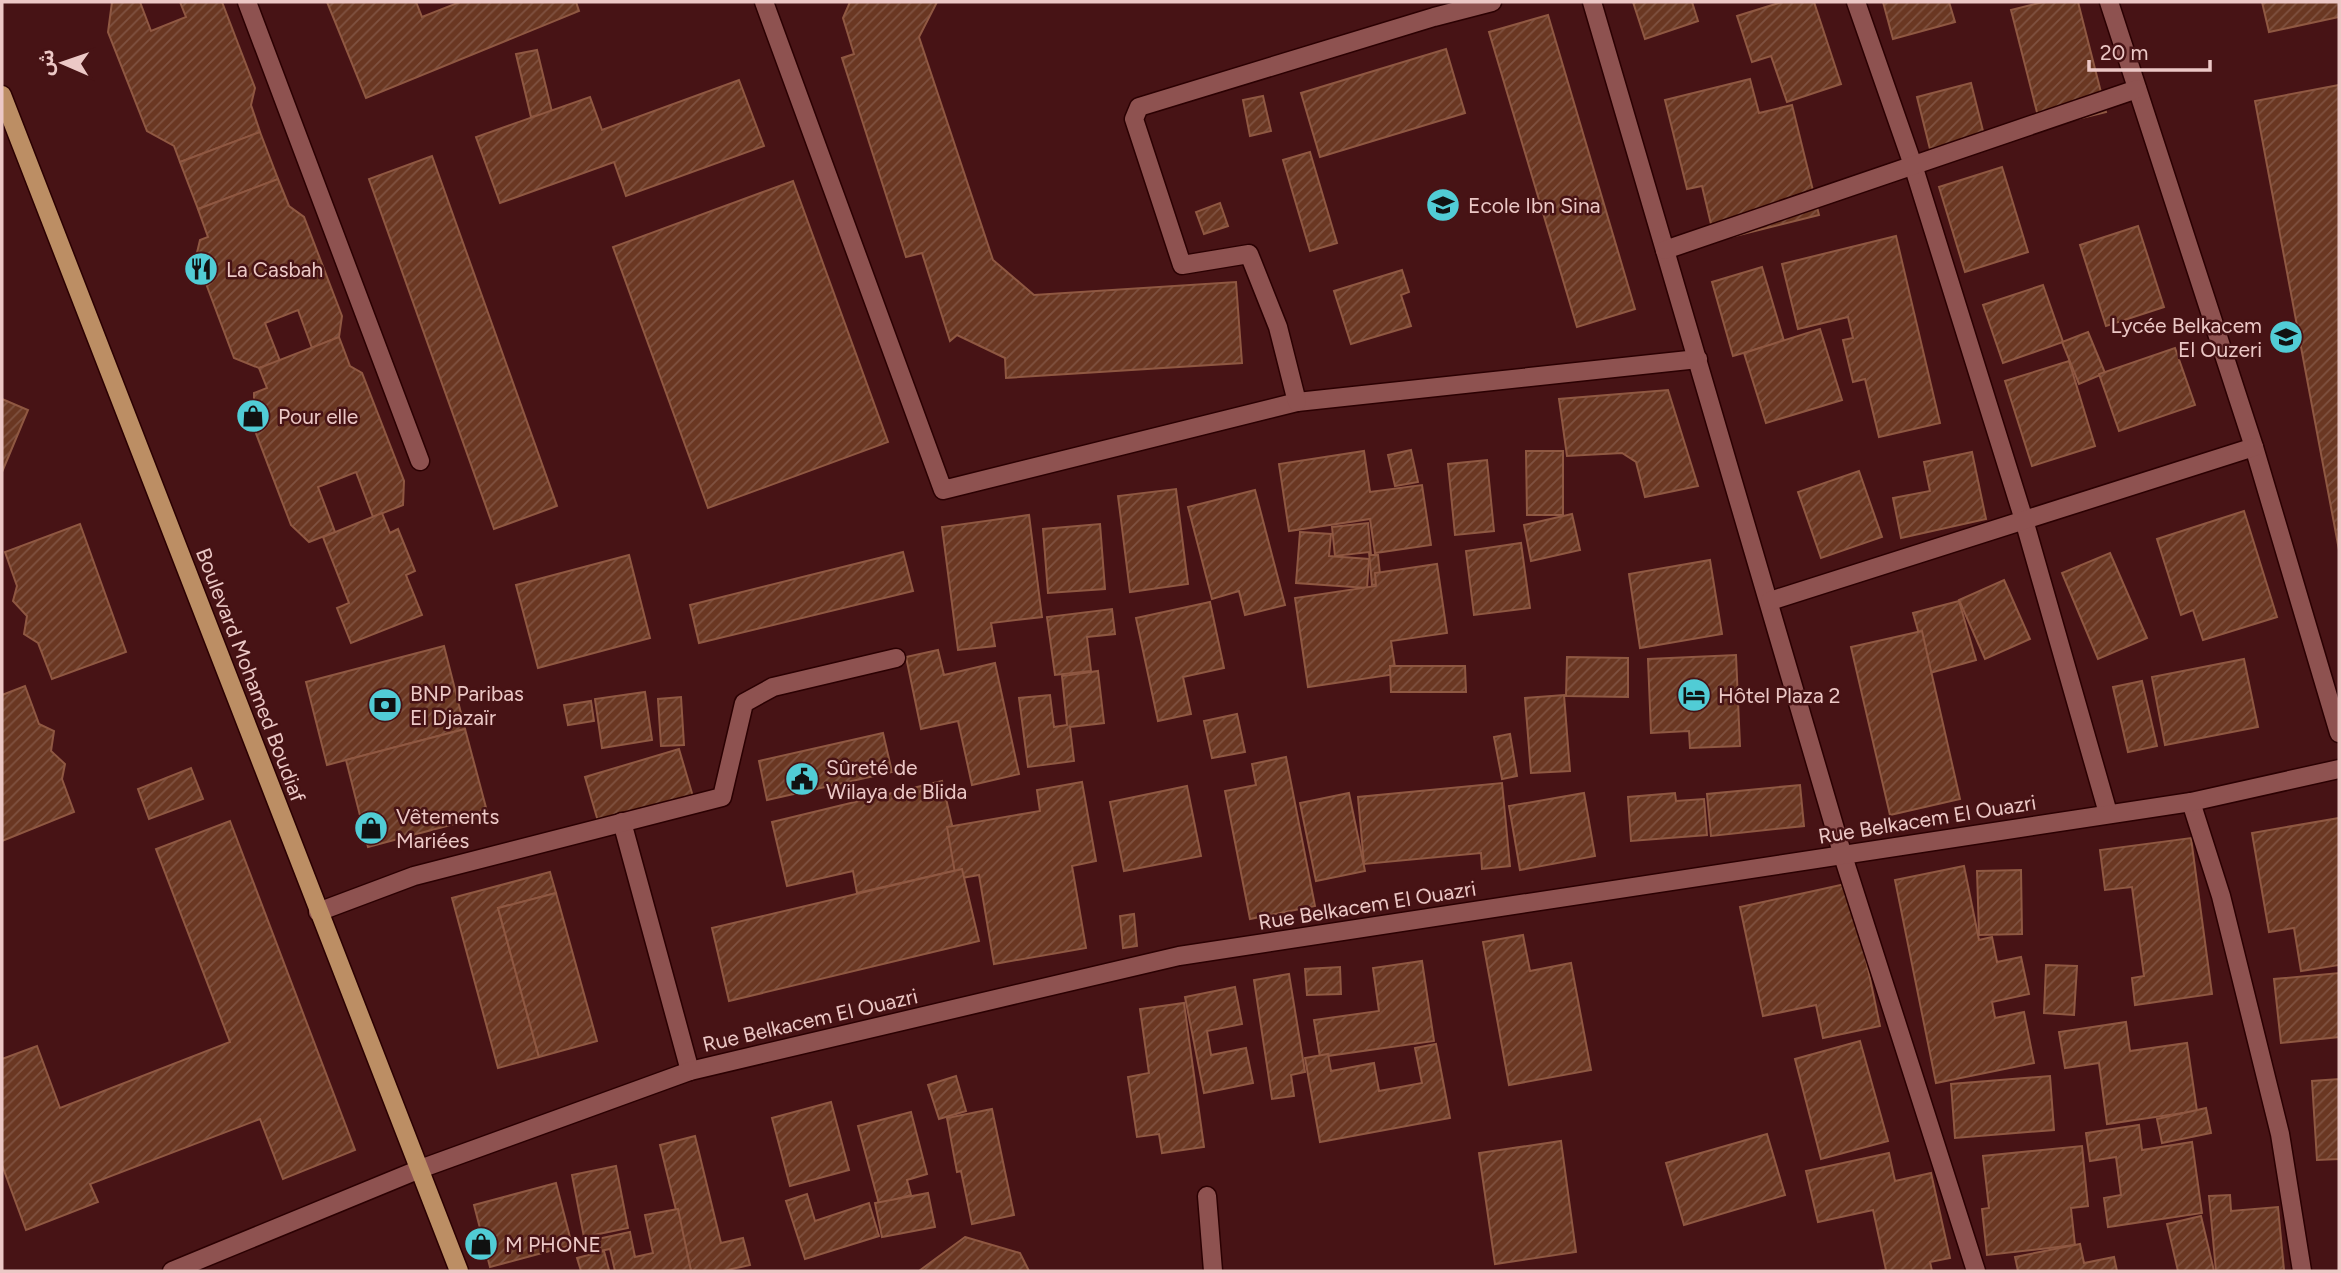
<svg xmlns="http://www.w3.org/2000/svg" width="2341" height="1273" viewBox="0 0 2341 1273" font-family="Figtree,'Noto Sans Arabic',sans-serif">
<defs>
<pattern id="building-hatch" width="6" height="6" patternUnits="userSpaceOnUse" patternTransform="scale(1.75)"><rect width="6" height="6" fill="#6a3722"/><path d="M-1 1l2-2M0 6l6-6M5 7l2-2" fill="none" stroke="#7f5241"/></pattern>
</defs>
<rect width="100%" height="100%" fill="#471315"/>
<!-- building -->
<g fill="url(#building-hatch)" stroke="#8f5842" stroke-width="2">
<path d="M112 2H140L151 31 186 17 180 2H222L255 88 251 105 260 132 180 162 174 146 147 131 108 32Z"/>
<path d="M327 2H416L422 17 460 2H576L579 11 366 98Z"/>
<path d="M850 2H937L919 37 993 260 1034 295 1236 282 1242 363 1006 378 1005 358 957 335 950 341 922 253 906 257 842 58 854 54 843 18Z"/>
<path d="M1633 2H1692L1698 21 1645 39Z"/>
<path d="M1782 2H1814L1841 84 1787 102 1771 56 1752 62 1737 16Z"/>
<path d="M1883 2H1949L1955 22 1893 39Z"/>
<path d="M2043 2H2078L2106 112 2041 128 2011 10Z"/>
<path d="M2262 2H2339V17L2269 32Z"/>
<path d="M1548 15 1635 309 1577 327 1489 32Z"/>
<path d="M1446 49 1465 113 1320 157 1301 93Z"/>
<path d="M537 50 552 112 531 117 516 54Z"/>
<path d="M1750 79 1759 113 1792 105 1819 215 1715 241 1702 186 1687 189 1665 100Z"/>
<path d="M739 80 764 146 626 196 614 162 500 203 476 137 590 97 602 130Z"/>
<path d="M1971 83 1984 135 1930 149 1917 97Z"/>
<path d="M2339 85V550L2255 101Z"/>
<path d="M1263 96 1271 131 1250 136 1243 100Z"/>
<path d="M260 132 278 179 198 209 180 162Z"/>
<path d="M1310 152 1337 243 1310 251 1283 160Z"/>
<path d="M432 156 557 506 494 529 369 179Z"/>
<path d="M2002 167 2028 252 1965 272 1939 187Z"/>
<path d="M278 179 289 206 304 217 342 316 339 337 312 348 298 310 265 323 280 361 259 368 234 358 196 257 200 240 208 237 198 209Z"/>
<path d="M793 181 888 442 708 508 613 247Z"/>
<path d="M1220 203 1228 226 1204 234 1196 212Z"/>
<path d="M2138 226 2164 307 2106 326 2080 245Z"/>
<path d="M1896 236 1940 423 1879 437 1865 379 1853 382 1843 340 1853 338 1848 317 1798 329 1782 264Z"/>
<path d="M1762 267 1784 341 1733 356 1712 282Z"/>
<path d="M1402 270 1409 292 1401 295 1411 326 1351 344 1334 291Z"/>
<path d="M2043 285 2063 342 2003 363 1983 305Z"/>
<path d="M1820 329 1842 400 1766 423 1744 353Z"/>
<path d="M2088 332 2105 373 2079 384 2062 342Z"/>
<path d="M339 337 350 366 362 373 404 481 403 505 373 517 356 472 318 487 335 532 309 542 291 525 249 415 254 407V393L267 388 259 368Z"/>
<path d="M2175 348 2195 405 2119 431 2099 374Z"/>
<path d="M2069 361 2095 446 2032 466 2005 381Z"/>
<path d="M1668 390 1698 486 1645 497 1636 462 1622 453 1567 456 1559 399Z"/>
<path d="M2 399 28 410 2 472Z"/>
<path d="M1411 450 1418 482 1395 486 1388 455Z"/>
<path d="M1364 451 1370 492 1422 485 1431 545 1375 553 1370 519 1289 531 1279 464Z"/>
<path d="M1526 451H1563V515H1527Z"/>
<path d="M1972 452 1986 519 1901 538 1893 498 1930 491 1924 462Z"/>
<path d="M1487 460 1494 531 1455 535 1448 464Z"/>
<path d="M1859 471 1882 537 1821 558 1798 492Z"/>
<path d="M1176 489 1188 584 1130 592 1118 496Z"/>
<path d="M1255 490 1285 605 1245 615 1239 591 1212 599 1188 507Z"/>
<path d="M2244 511 2277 617 2203 640 2193 610 2181 615 2157 539Z"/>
<path d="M382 513 390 533 398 529 415 571 406 575 422 615 351 643 337 608 349 603 323 537Z"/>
<path d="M1572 514 1580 550 1531 561 1524 525Z"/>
<path d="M1029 515 1042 617 991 623 995 646 958 650 942 527Z"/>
<path d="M1368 523 1371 555H1378L1381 584 1372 585 1369 552 1335 556 1332 527Z"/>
<path d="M80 524 126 652 52 679 38 643 24 634 27 616 13 601 17 586 5 552Z"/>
<path d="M1100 524 1105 589 1048 593 1043 529Z"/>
<path d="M1300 532 1331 534 1329 556 1369 559 1367 588 1296 583Z"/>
<path d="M1521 543 1530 608 1474 615 1466 551Z"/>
<path d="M903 552 913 591 699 643 690 605Z"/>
<path d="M2110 553 2147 638 2098 659 2062 573Z"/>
<path d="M629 555 650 638 538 668 516 585Z"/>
<path d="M1710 560 1722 634 1640 648 1629 574Z"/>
<path d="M1437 564 1447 633 1391 641 1396 674 1308 687 1295 598 1376 586 1375 573Z"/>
<path d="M2004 580 2030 639 1985 659 1959 600Z"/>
<path d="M1959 601 1976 660 1930 673 1913 613Z"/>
<path d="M1210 602 1224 668 1183 677 1191 714 1158 721 1136 618Z"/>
<path d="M1112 609 1115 634 1087 637 1091 671 1055 675 1047 617Z"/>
<path d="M1922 631 1960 799 1890 815 1851 647Z"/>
<path d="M444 646 465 729 327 765 306 682Z"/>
<path d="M938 650 944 675 995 663 1019 774 972 785 958 721 921 729 906 657Z"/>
<path d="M1736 655 1740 746 1690 748 1689 731 1651 733 1648 659Z"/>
<path d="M1567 657 1628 658V697L1566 696Z"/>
<path d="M2244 659 2258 727 2165 745 2152 677Z"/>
<path d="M1390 666H1465L1466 692H1391Z"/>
<path d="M1098 671 1104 723 1070 727 1074 761 1028 767 1019 698 1050 695 1054 727 1067 725 1062 676Z"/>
<path d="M2142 681 2157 746 2128 752 2113 687Z"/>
<path d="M25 686 39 724 54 731 51 751 65 764 62 779 74 812 2 841V695Z"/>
<path d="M645 692 652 740 602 748 595 699Z"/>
<path d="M1564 695 1570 771 1531 773 1525 698Z"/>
<path d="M681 697 684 745 661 746 658 699Z"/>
<path d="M591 701 594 721 568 725 564 705Z"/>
<path d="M1237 714 1245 752 1212 758 1204 721Z"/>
<path d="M465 729 488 815 368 847 346 760Z"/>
<path d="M883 733 892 772 767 800 759 761Z"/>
<path d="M1510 734 1517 776 1502 779 1494 737Z"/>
<path d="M679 749 694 800 600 828 585 777Z"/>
<path d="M1286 757 1315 906 1250 919 1225 791 1256 785 1252 764Z"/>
<path d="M191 768 203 799 149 819 138 789Z"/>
<path d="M942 781 962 869 857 893 853 871 787 886 772 822Z"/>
<path d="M1082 782 1096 861 1072 866 1086 948 994 964 979 875 956 879 947 827 1040 811 1037 790Z"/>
<path d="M1502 783 1510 866 1482 869 1481 853 1364 864 1358 797Z"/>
<path d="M1800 785 1804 826 1711 836 1707 794Z"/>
<path d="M1187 786 1201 856 1124 871 1110 802Z"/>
<path d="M1349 793 1365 871 1316 881 1300 803Z"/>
<path d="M1584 793 1595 856 1520 870 1509 806Z"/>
<path d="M1675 793 1676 801 1704 799 1707 835 1631 841 1628 797Z"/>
<path d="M2339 818V965L2301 971 2294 928 2269 932 2252 833Z"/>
<path d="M230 821 355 1150 283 1179 260 1119 90 1184 98 1202 26 1230 2 1165V1059L37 1046 60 1108 230 1042 156 849Z"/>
<path d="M2191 838 2212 994 2135 1005 2132 978 2144 976 2132 887 2105 890 2100 850Z"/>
<path d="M1964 866 1979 940 1992 937 1997 962 2021 957 2029 994 1992 1002 1995 1018 2024 1012 2034 1063 1936 1083 1895 880Z"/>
<path d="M962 869 979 941 729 1001 712 928Z"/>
<path d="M2021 870 2022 934 1979 935 1977 871Z"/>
<path d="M550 872 556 893 498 908 539 1057 498 1068 452 898Z"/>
<path d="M1850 883 1880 1026 1823 1038 1816 1005 1763 1016 1740 907Z"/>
<path d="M556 893 597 1041 539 1057 498 908Z"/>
<path d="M1134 914 1137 946 1123 948 1120 916Z"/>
<path d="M1523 935 1530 971 1571 963 1591 1070 1509 1085 1483 942Z"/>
<path d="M1422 961 1434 1041 1320 1057 1314 1020 1379 1011 1373 968Z"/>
<path d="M2046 965 2077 966 2074 1015 2044 1013Z"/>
<path d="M1340 967 1341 994 1307 995 1305 969Z"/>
<path d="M2339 973V1037L2281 1043 2274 979Z"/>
<path d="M1289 974 1305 1072 1291 1075 1294 1096 1272 1099 1254 980Z"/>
<path d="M1235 987 1242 1024 1207 1031 1211 1055 1246 1048 1253 1083 1204 1093 1185 997Z"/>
<path d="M1184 1003 1204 1147 1162 1153 1159 1134 1137 1137 1128 1077 1149 1073 1140 1009Z"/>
<path d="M2126 1022 2130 1051 2187 1043 2197 1111 2107 1124 2099 1063 2065 1068 2059 1032Z"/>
<path d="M1860 1041 1888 1141 1821 1159 1795 1059Z"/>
<path d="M1436 1044 1450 1118 1320 1142 1305 1058 1328 1054 1331 1071 1374 1063 1379 1091 1422 1083 1415 1048Z"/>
<path d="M956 1076 966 1111 939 1119 928 1085Z"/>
<path d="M2050 1076 2054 1130 1955 1138 1951 1084Z"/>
<path d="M2339 1079V1159L2317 1160 2312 1081Z"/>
<path d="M831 1102 849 1170 790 1186 772 1118Z"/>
<path d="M2206 1108 2211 1133 2162 1143 2157 1119Z"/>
<path d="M992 1109 1014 1215 972 1224 961 1171 957 1172 947 1118Z"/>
<path d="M911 1112 927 1174 907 1180 911 1195 879 1204 858 1126Z"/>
<path d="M2139 1125 2142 1150 2192 1142 2202 1213 2108 1227 2104 1198 2121 1195 2116 1157 2090 1161 2086 1133Z"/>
<path d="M1767 1134 1785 1195 1684 1225 1666 1163Z"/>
<path d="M695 1136 721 1243 743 1238 750 1265 723 1271H691L660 1145Z"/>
<path d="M1561 1141 1576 1252 1495 1264 1479 1153Z"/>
<path d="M2082 1146 2088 1206 2071 1208 2075 1245 1987 1255 1982 1209 1989 1208 1983 1156Z"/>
<path d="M1889 1153 1895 1181 1931 1173 1950 1258 1930 1262 1932 1271H1878L1886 1270 1873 1210 1818 1222 1806 1171Z"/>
<path d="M616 1166 628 1228 584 1237 572 1175Z"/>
<path d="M556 1183 572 1245 490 1267 474 1205Z"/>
<path d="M928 1193 935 1227 882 1237 875 1203Z"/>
<path d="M807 1194 815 1221 869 1203 879 1236 805 1259 786 1201Z"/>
<path d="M2230 1195 2231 1211 2278 1207 2284 1270 2216 1271 2209 1196Z"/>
<path d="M678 1209 691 1271H615L610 1249 595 1252 593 1240 630 1232 635 1257 653 1253 645 1215Z"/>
<path d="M2201 1216 2214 1271H2178L2167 1224Z"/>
<path d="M965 1237 1020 1253 1029 1271H919Z"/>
<path d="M2080 1244 2084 1263 2114 1257 2117 1271H2018L2015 1257Z"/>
<path d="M604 1251 609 1270 581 1271 577 1258Z"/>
</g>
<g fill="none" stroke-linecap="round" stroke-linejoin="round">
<!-- minor casing -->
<g stroke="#2b0002" stroke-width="21">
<g id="minor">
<path d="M247 2 420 461"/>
<path d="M764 2 943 490 1297 402 1698 359"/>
<path d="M1592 2 1843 856 1976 1271"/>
<path d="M1856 2 1913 165 2024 520 2108 813"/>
<path d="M2109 2 2254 447 2339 733"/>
<path d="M1665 250 2137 89"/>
<path d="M1297 402 1278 327 1249 254 1182 265 1134 119 1139 107 1434 17 1492 2"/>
<path d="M1770 601 2254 447"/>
<path d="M2191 802 2221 896 2280 1134 2302 1271"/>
<path d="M622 822 690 1071"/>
<path d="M318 912 414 876 722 797 744 703 773 687 896 658"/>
<path d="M1207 1196 1213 1271"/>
<path d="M172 1271 420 1169 690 1071 1179 956 2191 802 2339 769"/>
</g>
</g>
<!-- major casing -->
<g stroke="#2b0002" stroke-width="21">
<path id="major" d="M2 95 459 1271"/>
</g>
<!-- minor -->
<use href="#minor" stroke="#8e5250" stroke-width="18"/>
<!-- major -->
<use href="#major" stroke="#bc8e64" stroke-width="18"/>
</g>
<!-- icons -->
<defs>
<g id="school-disc" transform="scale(1.75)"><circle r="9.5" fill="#51ccd5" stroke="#471315"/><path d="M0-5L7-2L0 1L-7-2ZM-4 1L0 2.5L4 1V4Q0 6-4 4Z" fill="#111"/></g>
<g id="restaurant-disc" transform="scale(1.75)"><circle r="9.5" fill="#51ccd5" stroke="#471315"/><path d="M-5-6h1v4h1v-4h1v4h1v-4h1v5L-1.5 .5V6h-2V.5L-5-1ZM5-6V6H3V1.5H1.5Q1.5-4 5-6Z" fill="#111"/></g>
<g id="shop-disc" transform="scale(1.75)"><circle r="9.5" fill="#51ccd5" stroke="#471315"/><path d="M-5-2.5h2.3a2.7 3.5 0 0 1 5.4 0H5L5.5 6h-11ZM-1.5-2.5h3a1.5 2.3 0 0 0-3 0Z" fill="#111"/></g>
<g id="hotel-disc" transform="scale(1.75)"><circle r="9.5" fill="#51ccd5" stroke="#471315"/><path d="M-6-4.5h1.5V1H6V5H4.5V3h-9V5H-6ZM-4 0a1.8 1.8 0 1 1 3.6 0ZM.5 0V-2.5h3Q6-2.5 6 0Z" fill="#111"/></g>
<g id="bank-disc" transform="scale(1.75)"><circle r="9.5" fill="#51ccd5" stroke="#471315"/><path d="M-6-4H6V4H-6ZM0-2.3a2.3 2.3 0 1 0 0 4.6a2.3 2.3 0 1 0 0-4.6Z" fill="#111"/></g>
<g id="civic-disc" transform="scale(1.75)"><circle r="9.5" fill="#51ccd5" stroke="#471315"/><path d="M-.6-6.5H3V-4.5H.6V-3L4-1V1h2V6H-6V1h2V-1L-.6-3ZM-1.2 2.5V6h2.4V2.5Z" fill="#111"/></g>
</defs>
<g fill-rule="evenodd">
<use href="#school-disc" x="1443" y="205"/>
<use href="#restaurant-disc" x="201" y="269"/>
<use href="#school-disc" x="2286" y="337"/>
<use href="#shop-disc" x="253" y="416"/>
<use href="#hotel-disc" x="1694" y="695"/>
<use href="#bank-disc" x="385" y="705"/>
<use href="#civic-disc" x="802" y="779"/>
<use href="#shop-disc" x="371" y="828"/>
<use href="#shop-disc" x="481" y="1244"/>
</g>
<g text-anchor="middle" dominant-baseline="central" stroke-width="5" stroke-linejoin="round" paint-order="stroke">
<!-- poi labels -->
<g font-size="21" fill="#ecc8c6" stroke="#471315" text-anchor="start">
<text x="1468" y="205">Ecole Ibn Sina</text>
<text x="226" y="269">La Casbah</text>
<text x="2262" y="325" text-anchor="end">Lycée Belkacem<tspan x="2262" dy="24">El Ouzeri</tspan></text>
<text x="278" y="416">Pour elle</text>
<text x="410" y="693">BNP Paribas<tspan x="410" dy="24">El Djazaïr</tspan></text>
<text x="1718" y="695">Hôtel Plaza 2</text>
<text x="826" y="767">Sûreté de<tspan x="826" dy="24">Wilaya de Blida</tspan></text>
<text x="396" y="816">Vêtements<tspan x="396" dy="24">Mariées</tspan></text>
<text x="505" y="1244">M PHONE</text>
</g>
<!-- street labels -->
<g font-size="21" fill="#ecc8c6" stroke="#471315">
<text transform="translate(251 675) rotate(69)">Boulevard Mohamed Boudiaf</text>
<text transform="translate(1927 819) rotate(-9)">Rue Belkacem El Ouazri</text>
<text transform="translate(1367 905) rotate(-9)">Rue Belkacem El Ouazri</text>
<text transform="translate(810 1020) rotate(-13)">Rue Belkacem El Ouazri</text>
</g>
</g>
<!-- border -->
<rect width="2341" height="1273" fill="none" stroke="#ecc8c6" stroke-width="7"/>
<!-- north arrow -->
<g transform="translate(63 63) rotate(272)" stroke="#471315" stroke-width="5" paint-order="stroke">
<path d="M0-5L12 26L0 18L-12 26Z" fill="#ecc8c6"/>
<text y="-10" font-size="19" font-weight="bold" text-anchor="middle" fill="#ecc8c6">ش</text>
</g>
<!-- scale -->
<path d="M2089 60v10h121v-10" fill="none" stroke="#ecc8c6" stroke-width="3.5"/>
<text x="2100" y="60" font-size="21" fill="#ecc8c6" stroke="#471315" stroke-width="5" paint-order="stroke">20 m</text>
</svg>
